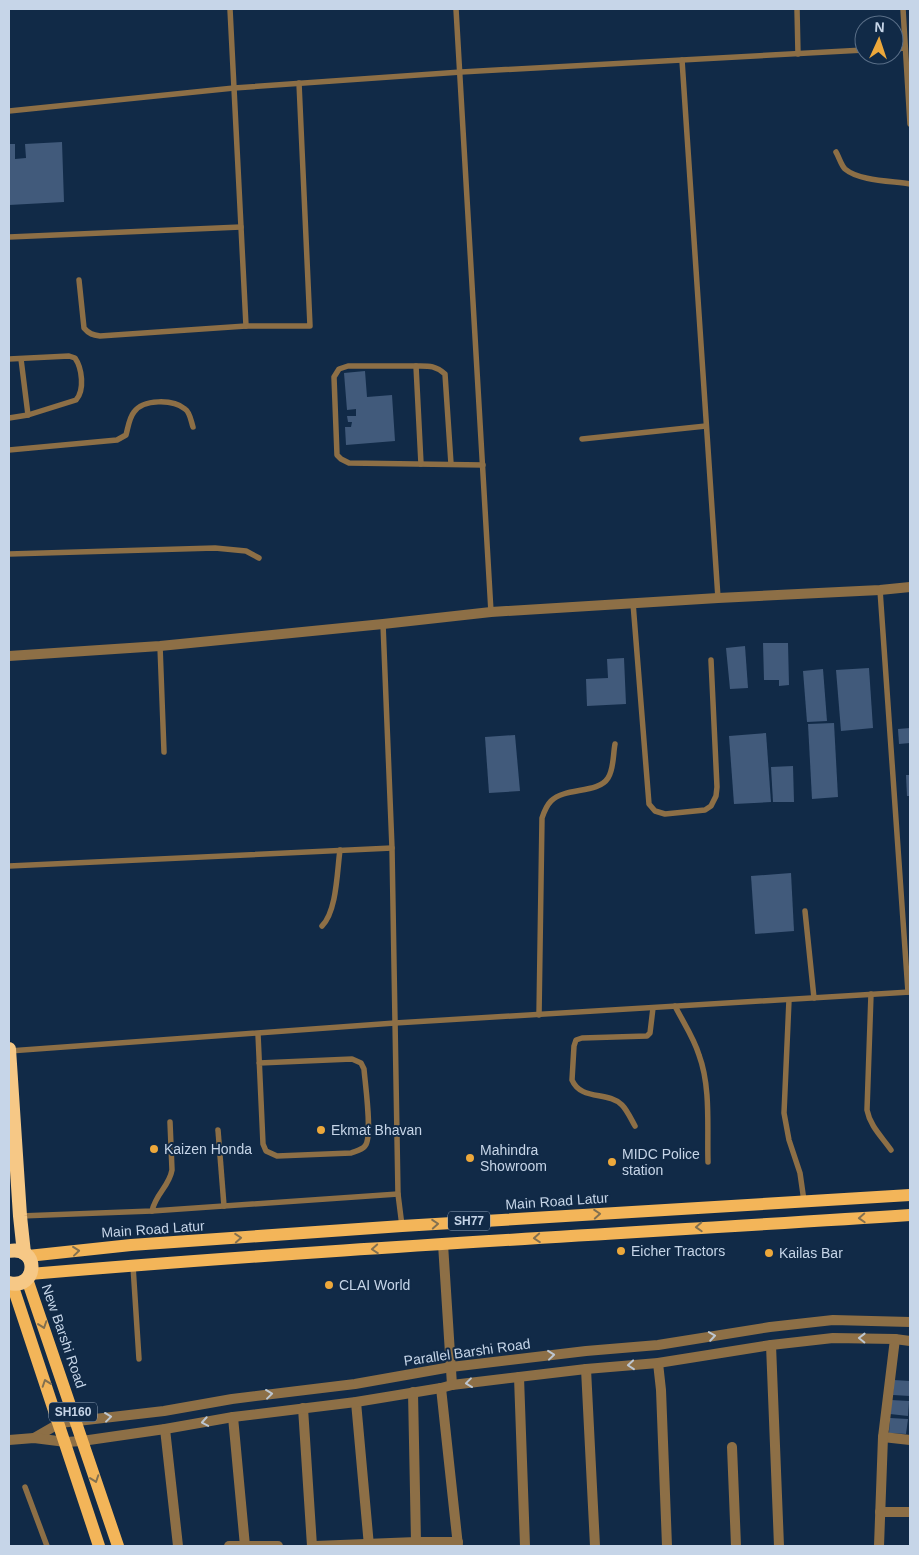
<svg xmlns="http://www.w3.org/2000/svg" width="919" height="1555" viewBox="0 0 919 1555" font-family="Helvetica,sans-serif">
<rect width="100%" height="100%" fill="#112a47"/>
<!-- building -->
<g fill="#415a7b">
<path d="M62 142 64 202 9 205V144H15V159L26 158 25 144Z"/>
<path d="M365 371 367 397 392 395 395 441 346 445 345 427H351L352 422H348L347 416H356V409L347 410 344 373Z"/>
<path d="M763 643H788L789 685 779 686V680H764Z"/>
<path d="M745 646 748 688 730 689 726 648Z"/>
<path d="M624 658 626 704 587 706 586 679 608 678 607 659Z"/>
<path d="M869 668 873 728 841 731 836 670Z"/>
<path d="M823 669 827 721 807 722 803 671Z"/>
<path d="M834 723 838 797 812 799 808 724Z"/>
<path d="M910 728V743L899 744 898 729Z"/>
<path d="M766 733 771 802 734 804 729 736Z"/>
<path d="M515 735 520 791 489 793 485 737Z"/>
<path d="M793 766 794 802H773L771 767Z"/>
<path d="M906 775H910V796H907Z"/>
<path d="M791 873 794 931 755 934 751 876Z"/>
<path d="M894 1380 910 1381V1396L893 1395Z"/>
<path d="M891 1400 909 1401 908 1416 890 1414Z"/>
<path d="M890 1418 908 1419 906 1434 889 1433Z"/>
</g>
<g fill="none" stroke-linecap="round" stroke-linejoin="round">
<!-- service -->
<g stroke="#8d6f46" stroke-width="5.5">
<path d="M230 9 246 326H310L299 83"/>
<path d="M456 9 491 612"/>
<path d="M797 9 798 54"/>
<path d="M903 9 910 124"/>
<path d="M894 49 905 48"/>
<path d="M682 60 718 598"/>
<path d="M9 111 234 88 461 72 864 50"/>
<path d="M836 152C839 157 841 165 845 169 859 181 892 181 910 184"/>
<path d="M9 237 241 227"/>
<path d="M79 280 84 328C89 334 93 335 100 336L246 326"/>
<path d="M9 359 69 356 75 358C82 368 85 390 76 400L28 415 9 418"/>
<path d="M21 359 28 415"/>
<path d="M416 366H348L339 369 334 377 337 455 341 459 349 463 483 465"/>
<path d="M582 439 706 426"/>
<path d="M9 450 117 440 126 435C128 428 129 418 134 412 143 399 173 399 185 409 190 412 191 421 193 427"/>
<path d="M421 464 416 366C428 366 435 365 445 374L451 464"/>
<path d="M9 554 215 548 246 551 259 558"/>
<path d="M880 590 908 992"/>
<path d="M633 603 649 804 655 811 665 814 705 810 711 806 716 796 717 787 711 660"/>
<path d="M383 624 392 848 398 1194 402 1226"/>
<path d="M160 646 164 752"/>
<path d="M9 866 392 848"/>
<path d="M805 911 814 998"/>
<path d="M322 926C337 911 337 871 340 850"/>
<path d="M871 994 867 1110C870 1126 882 1137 891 1150"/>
<path d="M789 1000 784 1113 789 1140 800 1173 804 1201"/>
<path d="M675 1006C683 1022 694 1038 699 1055 711 1087 707 1128 708 1162"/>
<path d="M539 1015 542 818C544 812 546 806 551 801 565 787 598 794 608 778 614 769 613 754 615 744"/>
<path d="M258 1034 263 1144 266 1151 277 1156 351 1153C356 1151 362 1150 365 1146 373 1137 365 1083 364 1069L361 1063 352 1059 259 1063"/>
<path d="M9 1051 395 1023 910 992"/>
<path d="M635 1126C631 1119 627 1110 622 1105 608 1091 581 1101 572 1080L574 1046 576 1040 582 1038 647 1036 650 1033 653 1008"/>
<path d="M218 1130 224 1206"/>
<path d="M152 1211C156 1193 169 1187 172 1170L170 1122"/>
<path d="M20 1216 152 1211 398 1194"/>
<path d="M133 1266 139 1359"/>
<path d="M25 1487 47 1546"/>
</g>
<!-- minor -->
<g stroke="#8d6f46" stroke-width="10">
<path d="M9 656 160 646 383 624 491 612 718 598 880 590 910 587"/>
<path d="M443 1244 452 1385"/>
<path d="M771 1345 779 1546"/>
<path d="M658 1363 661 1390 667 1546"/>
<path d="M586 1369 595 1546"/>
<path d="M519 1377 525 1546"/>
<path d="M441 1388 458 1546"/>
<path d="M356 1402 369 1546"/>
<path d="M303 1408 312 1546"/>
<path d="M233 1417 245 1546"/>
<path d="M165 1429 178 1546"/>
<path d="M883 1437 910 1440"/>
<path d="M732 1447 736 1546"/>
<path d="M880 1512H910"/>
<path d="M416 1542H458"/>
<path d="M229 1546H278"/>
<path d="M315 1546 416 1542 413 1392"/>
<path d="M879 1546 883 1437 895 1339"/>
</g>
<!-- tertiary -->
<g stroke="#8d6f46" stroke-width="10">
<path d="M34 1438 60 1423 164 1411 232 1399 355 1384 451 1367 586 1351 658 1345 770 1327 833 1320 910 1322"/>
<path d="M9 1440 34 1438 66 1442 82 1441 165 1429 233 1417 356 1402 441 1388 452 1385 586 1369 658 1363 771 1345 833 1338 895 1339 910 1341"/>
</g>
<!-- primary -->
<g stroke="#f3b559" stroke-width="12">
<path d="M28 1256 131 1245 402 1226 910 1195"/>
<path d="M30 1274C323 1249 617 1234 910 1215"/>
<path d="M27 1279 118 1546"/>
<path d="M12 1284 99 1546"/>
</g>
<!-- trunk -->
<g stroke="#f6c886" stroke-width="14">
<path d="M9 1049 20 1216 24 1253"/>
<path d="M9 1251C40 1245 38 1290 9 1283"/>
</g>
</g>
<!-- one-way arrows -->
<defs><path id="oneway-chevron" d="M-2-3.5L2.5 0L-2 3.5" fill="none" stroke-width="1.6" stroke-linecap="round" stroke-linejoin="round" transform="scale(1.25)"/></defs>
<g stroke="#827050">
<use href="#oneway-chevron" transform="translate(597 1214) rotate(-4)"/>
<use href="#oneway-chevron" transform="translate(862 1218) rotate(177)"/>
<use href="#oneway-chevron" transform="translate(435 1224) rotate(-4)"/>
<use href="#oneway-chevron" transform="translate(699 1227) rotate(177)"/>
<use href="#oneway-chevron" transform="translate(238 1238) rotate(-4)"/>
<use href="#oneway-chevron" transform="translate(537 1238) rotate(176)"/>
<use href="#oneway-chevron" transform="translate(375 1249) rotate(176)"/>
<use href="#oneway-chevron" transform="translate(76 1251) rotate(-6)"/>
<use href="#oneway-chevron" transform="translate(43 1325) rotate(71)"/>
<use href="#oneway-chevron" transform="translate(46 1383) rotate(-109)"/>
<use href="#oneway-chevron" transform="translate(95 1479) rotate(71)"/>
</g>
<g stroke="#bdc6d0">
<use href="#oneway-chevron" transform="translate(712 1336) rotate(-9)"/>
<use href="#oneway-chevron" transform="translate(862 1338) rotate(-179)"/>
<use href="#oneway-chevron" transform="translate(551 1355) rotate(-6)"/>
<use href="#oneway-chevron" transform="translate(631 1365) rotate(175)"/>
<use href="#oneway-chevron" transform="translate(469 1383) rotate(173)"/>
<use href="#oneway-chevron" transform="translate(269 1394) rotate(-7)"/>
<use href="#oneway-chevron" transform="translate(108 1417) rotate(-7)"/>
<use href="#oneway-chevron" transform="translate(205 1422) rotate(170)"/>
</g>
<!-- markers -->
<g fill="#eda83b" stroke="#112a47" stroke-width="2">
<circle cx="321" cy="1130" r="5"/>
<circle cx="154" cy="1149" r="5"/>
<circle cx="470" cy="1158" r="5"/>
<circle cx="612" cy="1162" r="5"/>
<circle cx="621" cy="1251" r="5"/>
<circle cx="769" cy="1253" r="5"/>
<circle cx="329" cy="1285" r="5"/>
</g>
<g text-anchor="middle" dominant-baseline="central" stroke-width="4" stroke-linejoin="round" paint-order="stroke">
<!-- shield labels -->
<g fill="#112a47" stroke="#90a2b8" stroke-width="1">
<rect x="448" y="1211.5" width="42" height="19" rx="4"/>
<rect x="49" y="1402.5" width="48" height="19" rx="4"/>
</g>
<g font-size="12" font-weight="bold" fill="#c6d5e8">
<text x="469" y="1221">SH77</text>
<text x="73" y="1412">SH160</text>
</g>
<!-- poi labels -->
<g font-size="14" fill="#c6d5e8" stroke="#112a47" text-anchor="start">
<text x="331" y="1130">Ekmat Bhavan</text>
<text x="164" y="1149">Kaizen Honda</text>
<text x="480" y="1150">Mahindra<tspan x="480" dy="16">Showroom</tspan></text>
<text x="622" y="1154">MIDC Police<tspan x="622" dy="16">station</tspan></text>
<text x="631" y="1251">Eicher Tractors</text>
<text x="779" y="1253">Kailas Bar</text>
<text x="339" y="1285">CLAI World</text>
</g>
<!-- street labels -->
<g font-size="14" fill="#c6d5e8" stroke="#112a47">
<text transform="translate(557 1201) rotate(-4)">Main Road Latur</text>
<text transform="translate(153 1229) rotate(-4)">Main Road Latur</text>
<text transform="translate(64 1336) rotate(71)">New Barshi Road</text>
<text transform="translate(467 1352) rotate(-8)">Parallel Barshi Road</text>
</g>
</g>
<!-- border -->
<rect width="919" height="1555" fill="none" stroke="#c6d5e8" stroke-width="20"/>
<!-- north arrow -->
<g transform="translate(879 40) rotate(3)"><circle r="24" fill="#112a47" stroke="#596e87"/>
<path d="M0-4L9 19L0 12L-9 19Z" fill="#eda83b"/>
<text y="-8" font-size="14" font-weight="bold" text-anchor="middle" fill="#c6d5e8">N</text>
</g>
</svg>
